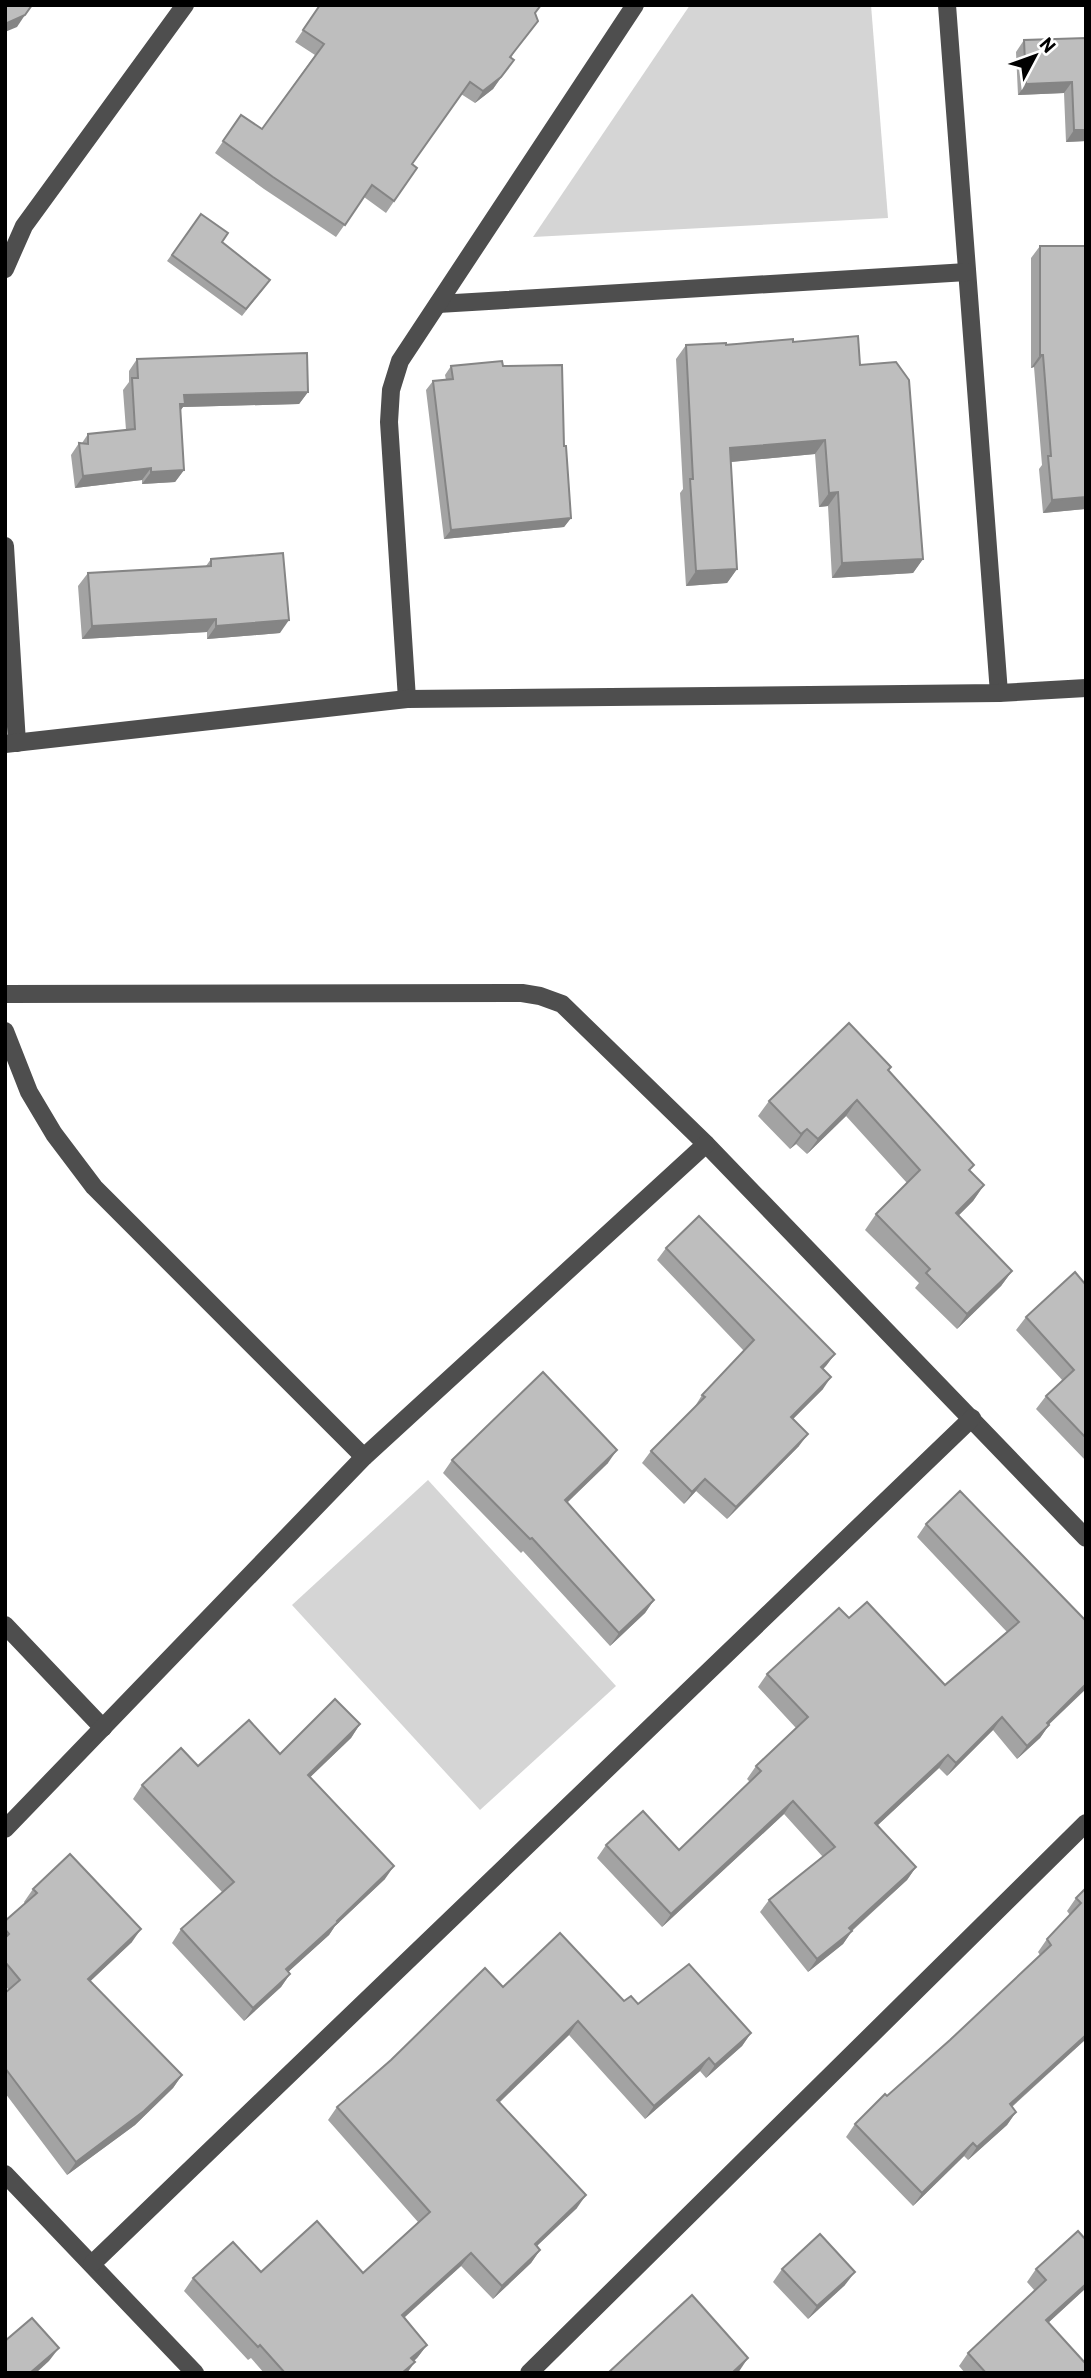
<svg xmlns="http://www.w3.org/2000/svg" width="1091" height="2378" viewBox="0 0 1091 2378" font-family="Barlow,sans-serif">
<rect width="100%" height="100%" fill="#fff"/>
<!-- green -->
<g fill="#d5d5d5">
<path d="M690 5H871L888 218 533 237Z"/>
<path d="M428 1480 616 1686 480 1810 292 1605Z"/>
</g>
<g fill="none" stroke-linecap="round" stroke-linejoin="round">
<!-- minor -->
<g stroke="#4e4e4e" stroke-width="18">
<path d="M947 5 999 693"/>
<path d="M5 269 24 226 185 5"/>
<path d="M438 304 967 272"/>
<path d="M5 546 17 743"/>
<path d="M407 699 389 422 391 390 400 361 635 5"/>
<path d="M5 744 407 699 999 693 1086 688"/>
<path d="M5 994 522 993 540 996 562 1004 706 1144 1086 1538"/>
<path d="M5 1031 29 1092 54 1134 94 1187 364 1457"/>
<path d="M5 1625 103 1728"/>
<path d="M5 1829 364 1457 706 1144"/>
<path d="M5 2174 195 2373"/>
<path d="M92 2264 972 1418"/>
<path d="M529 2373 1086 1823"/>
</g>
</g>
<!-- wall -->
<g fill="#a3a3a3">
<path d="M320 5 535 14 511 58 514 60 493 89 475 103 461 94 412 164 417 168 386 213 364 197 336 237 264 189 215 153 241 115 262 129 315 55 295 42Z"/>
<path d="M1086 38V141L1066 142 1064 93 1018 95 1016 52 1024 40Z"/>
<path d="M201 214 222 242 265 287 242 316 167 261Z"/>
<path d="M1040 246H1086V521L1085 509 1043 513 1039 469 1042 465 1034 367 1031 368V258Z"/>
<path d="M793 342 860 365 923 559 913 573 832 578 828 506 819 507 815 454 731 462 737 569 727 583 686 586 680 493 683 489 676 359 686 345Z"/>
<path d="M137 359 308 392 299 404 183 407 180 411 184 470 175 482 142 484V480L75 488 71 455 79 443H82L88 434 126 430 123 390 129 382V371Z"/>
<path d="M451 366H503L564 446 571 518 564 527 444 539 426 390 433 381 446 380 445 375Z"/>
<path d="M211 559 280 633 207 639V632L82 639 78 586 88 573 206 566Z"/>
<path d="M891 1067 889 1071 970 1171 984 1185 973 1201 958 1216 1012 1271 1001 1286 957 1329 915 1288 919 1283 865 1230 876 1214 907 1183 846 1116 807 1154 796 1144 790 1149 758 1116 769 1101Z"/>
<path d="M666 1248 835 1354 823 1369V1389L793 1419 799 1446 727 1519 696 1491 684 1504 642 1463 651 1451 694 1408 702 1395 744 1351 657 1260Z"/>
<path d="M1086 1285V1461L1036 1409 1046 1396 1063 1381 1016 1330 1026 1317Z"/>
<path d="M452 1460 608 1463 567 1503 654 1600 645 1613 610 1646 523 1551 521 1553 443 1473Z"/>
<path d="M926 1524 1086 1621 1049 1725 1040 1738 1017 1759 993 1730 947 1776 939 1768 877 1826 916 1867 907 1880 852 1931 843 1944 808 1972 760 1912 769 1900 823 1857 784 1814 662 1927 597 1858 606 1845 679 1850 750 1782 747 1779 756 1766 796 1728 758 1687 767 1674 849 1618 945 1685 1007 1632 917 1537Z"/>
<path d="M360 1724 351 1738 310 1777 385 1879 335 1926 329 1935 288 1972 290 1974 281 1987 244 2021 172 1943 181 1929 222 1892 133 1799 142 1785 198 1766 280 1754Z"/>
<path d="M1086 1888V2039L1012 2107 1016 2112 1007 2125 968 2160 964 2156 913 2206 846 2137 855 2124 950 2040 1040 1955 1038 1952 1047 1939 1070 1915 1067 1911 1076 1898Z"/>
<path d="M33 1889 132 1942 90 1981 182 2075 173 2088 135 2125 67 2175 5 2093V1993L9 1990 5 1986V1921L25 1904 24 1902Z"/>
<path d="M503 1987 624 2001 751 2033 742 2046 706 2078 700 2071 645 2119 569 2035 499 2103 577 2208 537 2246 540 2250 531 2263 493 2299 461 2266 404 2317 427 2345 417 2358 414 2361 407 2373H264L251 2358 248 2360 184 2291 193 2278 261 2272 363 2273 418 2222 328 2120 337 2107Z"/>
<path d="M1086 2240V2288L1048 2323 1086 2373H965L959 2366 968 2353 1035 2291 1027 2282 1036 2269Z"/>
<path d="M782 2269 845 2285 808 2319 773 2282Z"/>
</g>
<!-- shaded-wall -->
<g fill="#858585">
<path d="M25 15 17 27 5 32V24Z"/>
<path d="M501 77 493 89 475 103 483 91Z"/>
<path d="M1072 82 1064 93 1018 95 1026 84Z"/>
<path d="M1074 130H1086V141L1066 142Z"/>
<path d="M1040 355H1043L1034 367 1031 368Z"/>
<path d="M308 392 299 404 183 407 176 416 171 417 184 395Z"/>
<path d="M825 440 815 454 720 463 730 448Z"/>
<path d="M151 468 142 480 75 488 83 476Z"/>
<path d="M184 470 175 482 142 484 151 472Z"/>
<path d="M838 492 828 506 819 507 829 493Z"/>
<path d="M1086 497 1085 509 1043 513 1052 500Z"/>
<path d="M571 518 564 527 444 539 451 530Z"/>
<path d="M923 559 913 573 832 578 842 563Z"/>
<path d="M737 569 727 583 686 586 696 571Z"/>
<path d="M216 619 207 632 82 639 92 626Z"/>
<path d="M289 620 280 633 207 639 216 626Z"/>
<path d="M857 1100 846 1116 807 1154 818 1139Z"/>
<path d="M807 1129 796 1144 790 1149 801 1134Z"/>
<path d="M984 1185 973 1201 945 1229 956 1213Z"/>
<path d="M1012 1271 1001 1286 957 1329 967 1314Z"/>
<path d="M835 1354 826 1366 812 1380 821 1367Z"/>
<path d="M831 1377 823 1389 782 1430 791 1417Z"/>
<path d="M808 1434 799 1446 727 1519 736 1507Z"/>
<path d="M617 1450 608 1463 555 1514 565 1500Z"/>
<path d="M705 1479 696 1491 684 1504 692 1492Z"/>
<path d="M654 1600 645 1613 610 1646 619 1633Z"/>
<path d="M1086 1684V1689L1039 1734 1049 1725 1040 1738 1017 1759 1027 1746 1047 1723Z"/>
<path d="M1002 1717 993 1730 947 1776 956 1763Z"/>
<path d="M360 1724 351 1738 299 1788 308 1775Z"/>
<path d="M948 1755 939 1768 866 1836 875 1823Z"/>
<path d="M793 1801 784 1814 662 1927 671 1914Z"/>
<path d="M394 1866 385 1879 335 1926 329 1935 277 1982 286 1969Z"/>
<path d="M916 1867 907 1880 850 1932 852 1931 843 1944 808 1972 817 1959Z"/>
<path d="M141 1929 132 1942 79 1992 88 1979Z"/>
<path d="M290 1974 281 1987 244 2021 253 2008Z"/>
<path d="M578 2021 569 2035 488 2113 497 2100Z"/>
<path d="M751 2033 742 2046 706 2078 715 2065Z"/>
<path d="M1086 2035V2039L1000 2117 1010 2104Z"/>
<path d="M709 2058 700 2071 645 2119 654 2106Z"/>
<path d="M182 2075 173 2088 135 2125 67 2175 76 2162Z"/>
<path d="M1016 2112 1007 2125 968 2160 977 2147Z"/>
<path d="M973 2143 964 2156 913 2206 922 2193Z"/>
<path d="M586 2195 577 2208 525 2257 535 2244Z"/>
<path d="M540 2250 531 2263 493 2299 502 2286Z"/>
<path d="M471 2253 461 2266 393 2328 402 2315Z"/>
<path d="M855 2272 845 2285 808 2319 817 2306Z"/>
<path d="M1086 2284V2288L1037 2333 1046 2320Z"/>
<path d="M427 2345 417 2358 402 2371 411 2358Z"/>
<path d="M59 2348 49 2361 36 2373H30Z"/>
<path d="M748 2358 738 2373H732Z"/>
<path d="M415 2362 407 2373H402Z"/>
</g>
<!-- building -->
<g fill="#bebebe" stroke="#858585" stroke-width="2">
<path d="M5 5H32L25 15 5 24Z"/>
<path d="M320 5H541L535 13 538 21 510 57 514 60 501 77 483 91 470 82 412 164 417 168 394 201 372 185 345 225 273 177 223 141 241 115 262 129 324 44 303 30Z"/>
<path d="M1086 38V130H1074L1072 82 1026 84 1024 40Z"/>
<path d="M201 214 228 233 222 242 270 280 246 309 172 255Z"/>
<path d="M1040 246H1086V497L1052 500 1048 456H1051L1043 355H1040Z"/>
<path d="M858 336 860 365 896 362 909 380 923 559 842 563 838 492 829 493 825 440 730 448 737 569 696 571 690 479H693L686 345 726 343V345L793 339V342Z"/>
<path d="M307 353 308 392 184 395 185 404H180L184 470 151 472V468L83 476 79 443 88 444V434L135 429 132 378H138L137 359Z"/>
<path d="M502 361 503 366 562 365 564 446H566L571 518 451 530 433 381 453 379 451 366Z"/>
<path d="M283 553 289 620 216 626V619L92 626 88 573 211 566V559Z"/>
<path d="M849 1023 891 1067 888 1070 974 1165 969 1170 984 1185 956 1213 1012 1271 967 1314 926 1273 930 1269 876 1214 920 1170 857 1100 818 1139 807 1129 801 1134 769 1101Z"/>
<path d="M699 1216 835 1354 821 1367 831 1377 791 1417 808 1434 736 1507 705 1479 692 1492 651 1451 705 1397 702 1395 754 1340 666 1248Z"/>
<path d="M1075 1272 1086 1285V1438L1046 1396 1074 1370 1026 1317Z"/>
<path d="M543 1372 617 1450 565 1500 654 1600 619 1633 532 1538 530 1539 452 1460Z"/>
<path d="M960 1491 1086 1621V1684L1047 1723 1049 1725 1027 1746 1002 1717 956 1763 948 1755 875 1823 916 1867 849 1928 852 1931 817 1959 769 1900 835 1847 793 1801 671 1914 606 1845 643 1811 679 1850 761 1771 756 1766 808 1717 767 1674 839 1608 849 1618 867 1602 945 1685 1019 1622 926 1524Z"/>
<path d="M335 1699 360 1724 308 1775 394 1866 337 1921 338 1922 286 1969 290 1974 253 2008 181 1929 234 1882 142 1785 181 1748 198 1766 249 1720 280 1754Z"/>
<path d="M70 1854 141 1929 88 1979 182 2075 144 2111 76 2162 5 2068V1993L20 1980 5 1962V1938L9 1934 5 1929V1921L37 1893 33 1889Z"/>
<path d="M1086 1888V2035L1010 2104 1016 2112 977 2147 973 2143 922 2193 855 2124 885 2094 887 2096 950 2040 1051 1945 1047 1939 1081 1903 1076 1898Z"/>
<path d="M560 1933 624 2001 631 1996 638 2004 689 1964 751 2033 715 2065 709 2058 654 2106 578 2021 497 2100 586 2195 535 2244 540 2250 502 2286 471 2253 402 2315 427 2345 411 2358 415 2362 402 2373H285L260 2345 258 2347 193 2278 233 2242 261 2272 317 2221 363 2273 430 2212 337 2107 391 2060 485 1968 503 1987Z"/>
<path d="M1078 2231 1086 2240V2284L1046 2320 1086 2364V2373H986L968 2353 1046 2280 1036 2269Z"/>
<path d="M820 2234 855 2272 817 2306 782 2269Z"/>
<path d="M692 2295 748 2358 732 2373H608Z"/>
<path d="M32 2318 59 2348 30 2373H5V2341Z"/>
</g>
<!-- border -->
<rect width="1091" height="2378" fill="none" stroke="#000000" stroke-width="14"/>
<!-- north arrow -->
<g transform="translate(1035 56) rotate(49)" stroke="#ffffff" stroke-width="5" paint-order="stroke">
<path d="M0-5L12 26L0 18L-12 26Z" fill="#000000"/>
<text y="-10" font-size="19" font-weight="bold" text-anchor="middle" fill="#000000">N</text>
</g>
</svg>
